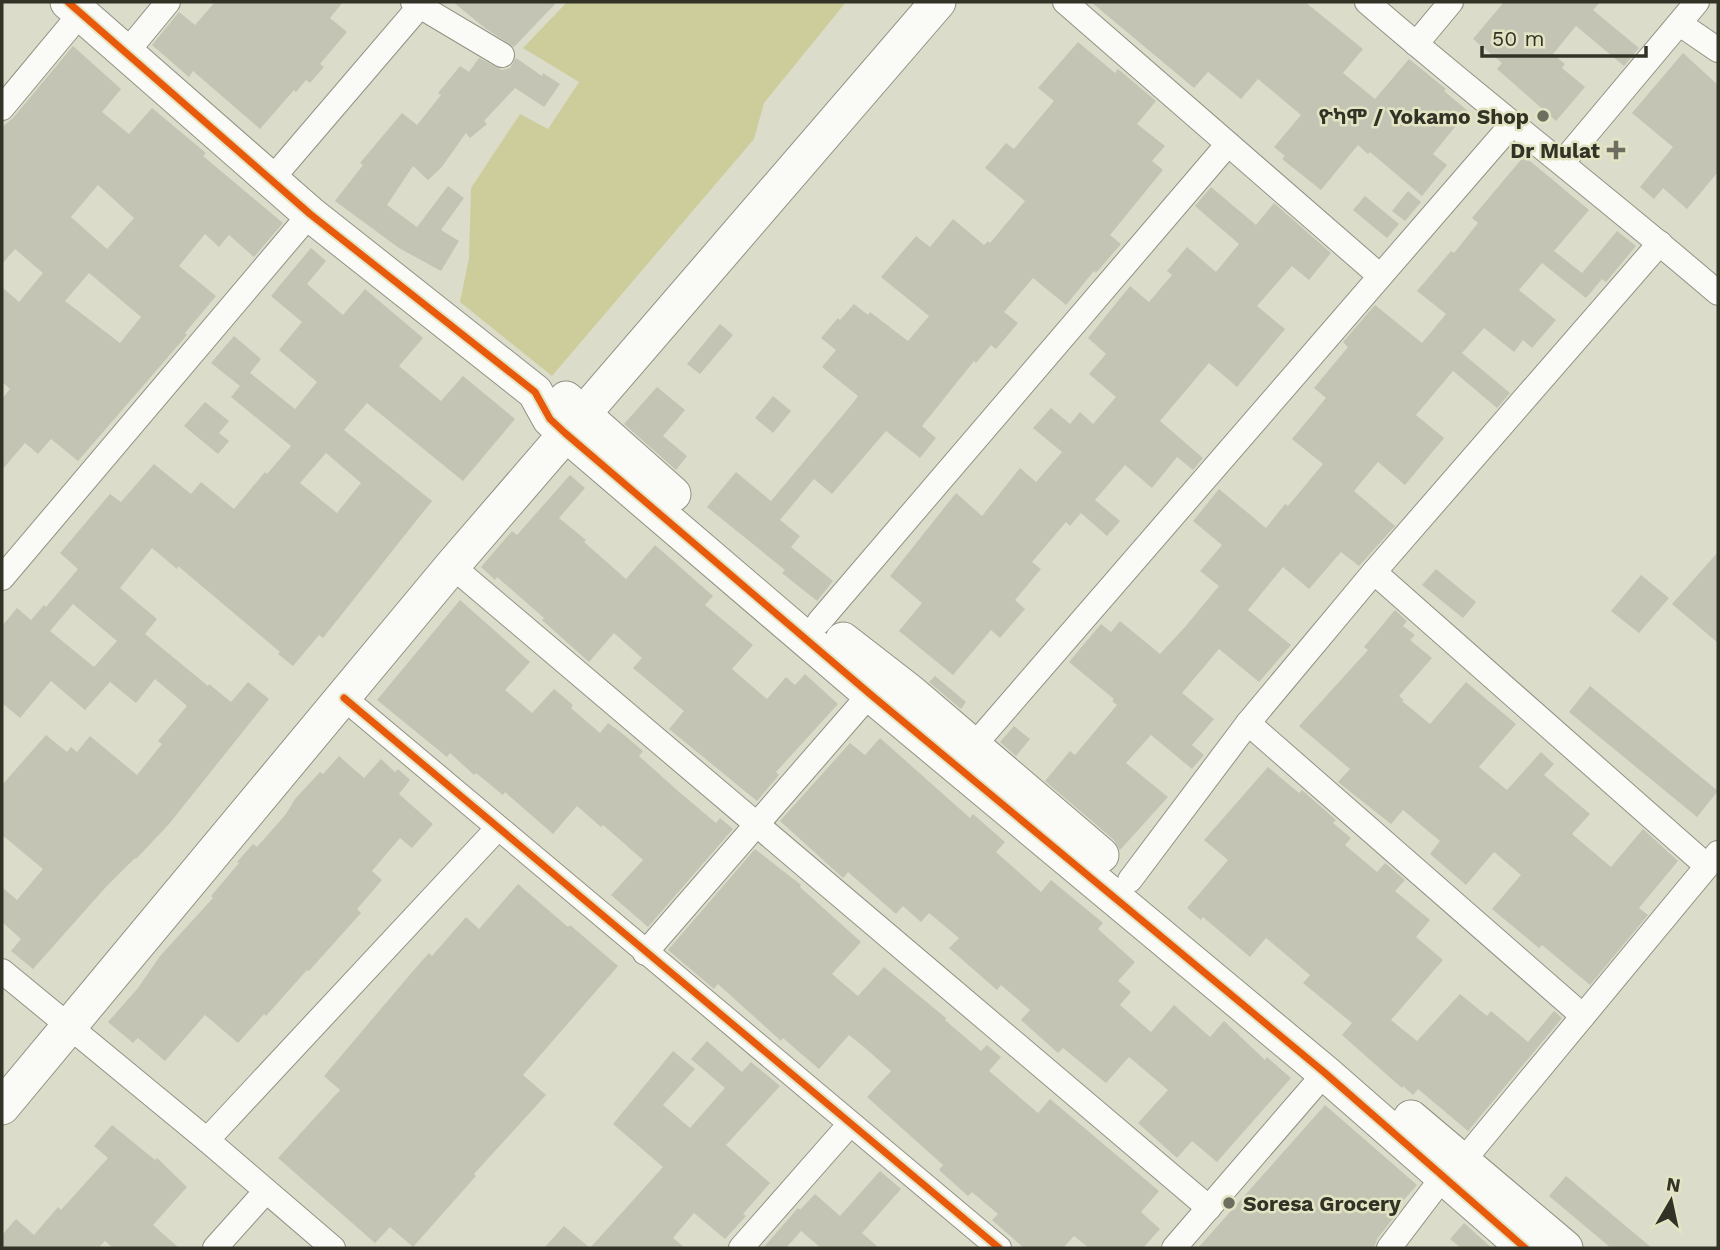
<svg xmlns="http://www.w3.org/2000/svg" width="1720" height="1250" viewBox="0 0 1720 1250" font-family="'Work Sans','Noto Sans Ethiopic',sans-serif">
<rect width="100%" height="100%" fill="#dcdccb"/>
<!-- green -->
<path fill="#cdcd9c" d="M567 2H846L764 103 754 139 552 376 460 302 469 258 471 188 520 114 548 129 579 82 523 48Z"/>
<!-- building -->
<g fill="#c4c4b5" fill-rule="evenodd">
<path d="M215 2H343L330 18 347 32 320 64 324 67 310 83 306 80 296 92 294 90 260 129 193 71 189 77 152 45 179 12 195 25Z"/>
<path d="M453 2H557L514 47 485 28Z"/>
<path d="M1091 2H1305L1363 49 1343 73 1375 99 1409 59 1446 89 1444 91 1468 111 1433 154 1447 165 1422 196 1370 152 1368 154 1358 145 1321 190 1282 159 1285 156 1274 147 1301 115 1258 79 1241 99 1208 72 1194 88Z"/>
<path d="M1504 2H1600L1593 10 1639 48 1624 66 1576 26 1553 54 1565 64 1562 68 1585 87 1556 121 1497 69 1502 63 1473 39Z"/>
<path d="M1078 42 1115 73 1118 69 1156 101 1137 124 1165 146 1152 161 1163 170 1110 235 1121 244 1096 273 1094 271 1066 305 1033 278 1004 312 1018 323 996 349 991 345 976 363 974 361 922 426 936 438 920 458 886 431 832 494 814 479 780 520 800 536 791 547 833 581 817 601 782 573 785 570 707 507 736 472 771 501 853 403 858 396 822 367 836 350 821 338 838 318 840 320 854 304 868 315 870 312 908 341 929 316 881 277 916 236 930 247 953 219 984 245 988 241 990 243 1025 201 985 168 1006 143 1014 149 1054 101 1038 88Z"/>
<path d="M73 46 121 89 102 112 129 134 152 108 206 153 203 156 283 223 254 257 229 235 219 247 205 234 179 266 216 296 185 333 187 335 78 461 51 439 38 454 25 443 2 470V399L10 389 2 382V287L19 302 43 273 15 249 2 264V127L13 118ZM98 185 134 218 107 249 71 217ZM89 273 141 317 120 343 65 301Z"/>
<path d="M1683 53 1718 85V172L1687 209 1663 188 1654 199 1640 187 1673 147 1632 113Z"/>
<path d="M479 58 502 70 510 68 516 58 542 76 543 73 560 84 544 107 515 88 484 121 487 124 470 138 466 133 441 168 428 180 413 166 387 205 417 227 448 186 464 198 441 230 459 241 441 271 399 248 335 201 363 165 360 163 402 113 417 125 441 95 438 93 460 66 469 72Z"/>
<path d="M1524 156 1589 210 1554 251 1582 273 1617 231 1636 246 1606 282 1602 279 1586 298 1542 263 1519 290 1556 320 1532 348 1523 340 1514 352 1484 328 1462 353 1510 393 1497 408 1453 371 1416 415 1444 438 1405 485 1378 462 1354 491 1395 526 1359 566 1341 552 1309 589 1283 567 1248 610 1291 645 1259 682 1219 649 1182 693 1214 719 1192 745 1204 755 1192 769 1151 735 1126 763 1168 797 1120 850 1114 840 1045 781 1070 751 1075 755 1117 705 1112 701 1114 699 1069 662 1101 624 1111 632 1120 621 1160 654 1185 627 1219 586 1200 571 1222 545 1193 521 1219 489 1266 528 1285 504 1288 506 1323 464 1292 439 1326 398 1314 388 1348 347 1343 342 1375 305 1422 343 1446 314 1417 291 1451 251 1454 253 1478 223 1472 218Z"/>
<path d="M1211 187 1256 225 1274 203 1331 253 1309 280 1292 266 1257 306 1285 329 1237 387 1209 363 1160 421 1203 458 1193 470 1177 457 1152 488 1125 465 1095 500 1120 521 1107 536 1081 513 1070 526 1066 522 1032 562 1041 569 1015 600 1025 609 1000 638 991 630 953 675 899 631 922 603 890 576 956 493 982 516 1020 468 1036 482 1062 452 1033 428 1051 408 1070 424 1080 412 1093 424 1116 397 1089 374 1106 354 1088 338 1130 286 1149 302 1172 275 1167 271 1187 247 1216 272 1239 244 1195 206Z"/>
<path d="M1408 191 1421 202 1405 221 1392 211Z"/>
<path d="M1365 196 1399 224 1387 238 1353 210Z"/>
<path d="M311 248 326 261 307 284 343 315 365 289 423 338 399 366 441 401 463 376 515 419 463 481 367 403 344 430 432 501 323 638 319 635 293 666 278 654 280 652 178 566 177 569 152 548 120 588 157 619 145 634 208 686 209 684 231 702 248 682 269 699 169 824 136 859 135 858 105 888 33 969 11 951 21 939 2 922V887L17 900 43 869 2 835V785L46 735 67 752 71 747 77 752 90 736 137 775 162 744 158 741 187 706 155 679 136 703 110 682 85 710 51 681 20 718 2 703V626L17 608 31 620 44 605 46 607 78 569 60 553 110 494 121 502 154 464 191 494 201 482 234 509 265 472 267 474 291 446 231 397 240 386 211 363 234 336 261 359 250 373 295 409 317 382 279 350 302 322 271 296ZM326 453 361 483 337 513 300 483ZM73 604 117 641 94 667 50 631Z"/>
<path d="M720 324 733 335 700 374 687 364Z"/>
<path d="M657 387 685 410 663 436 687 456 676 470 624 424Z"/>
<path d="M773 396 791 411 773 433 755 418Z"/>
<path d="M205 402 229 421 219 433 229 441 218 454 184 426Z"/>
<path d="M570 475 585 488 559 518 586 540 584 542 626 579 655 545 713 596 705 605 753 645 732 669 767 699 786 677 795 685 805 674 838 704 776 772 779 775 757 801 669 729 684 711 633 668 642 658 614 633 589 662 542 620 544 618 497 577 495 580 481 567 512 531 517 535Z"/>
<path d="M1718 552V643L1672 604Z"/>
<path d="M1436 569 1476 602 1463 618 1422 585Z"/>
<path d="M1641 575 1669 598 1639 633 1611 611Z"/>
<path d="M460 600 530 662 505 690 532 713 554 689 573 705 571 708 600 733 608 723 623 734 643 751 639 756 678 791 716 823 720 818 733 829 648 927 611 895 643 860 603 825 601 827 577 806 553 834 505 792 503 795 476 773 474 775 450 753 447 757 377 700Z"/>
<path d="M1395 610 1407 621 1403 626 1415 635 1410 640 1432 658 1399 696 1404 700 1402 701 1430 724 1466 682 1516 724 1479 767 1507 790 1541 752 1554 764 1544 775 1590 814 1572 834 1611 867 1643 829 1678 861 1639 908 1648 915 1590 985 1542 945 1539 948 1492 909 1521 875 1494 852 1466 885 1430 854 1440 841 1403 810 1391 824 1338 782 1350 769 1299 726 1368 650 1364 647Z"/>
<path d="M935 676 966 702 961 709 929 682Z"/>
<path d="M1590 686 1718 791 1697 817 1569 712Z"/>
<path d="M1014 726 1030 739 1016 756 1000 742Z"/>
<path d="M880 738 970 818 973 814 1005 842 996 852 1041 892 1051 880 1103 923 1098 929 1135 962 1118 981 1131 992 1120 1005 1151 1032 1174 1005 1210 1037 1224 1021 1265 1060 1267 1057 1291 1078 1217 1162 1192 1141 1177 1158 1138 1123 1168 1090 1129 1057 1106 1083 1063 1048 1058 1053 1021 1020 1030 1010 1001 985 997 990 949 948 959 938 929 913 921 922 903 906 896 914 848 872 843 878 780 821 850 743 865 755Z"/>
<path d="M339 756 364 778 381 759 395 772 398 769 410 780 399 794 433 824 412 848 400 838 372 871 382 880 357 909 361 913 309 971 307 970 266 1016 264 1014 238 1043 205 1015 165 1061 138 1038 133 1043 108 1022 138 988 160 956 213 898 211 896 239 863 237 862 253 844 257 847 286 814 295 799 320 772 323 774Z"/>
<path d="M1268 767 1299 793 1302 790 1336 820 1333 823 1351 838 1345 845 1377 872 1385 863 1405 880 1395 891 1430 920 1416 937 1443 960 1391 1020 1417 1041 1460 994 1487 1016 1491 1011 1528 1042 1554 1011 1562 1018 1468 1131 1418 1089 1413 1095 1403 1086 1402 1088 1342 1035 1352 1023 1303 983 1310 975 1266 938 1250 957 1203 917 1201 920 1187 908 1228 860 1204 840Z"/>
<path d="M755 849 801 885 800 887 861 942 832 974 858 996 884 967 946 1018 945 1020 981 1051 987 1045 1001 1057 989 1071 1038 1113 1050 1099 1159 1191 1141 1212 1160 1229 1143 1248H1089L1074 1236 1063 1248H1024L992 1220 998 1214 972 1192 968 1196 939 1170 943 1165 867 1097 891 1071 864 1047 849 1035 819 1069 783 1038 781 1041 718 984 714 989 668 950Z"/>
<path d="M518 884 568 927 570 925 618 966 523 1075 546 1095 474 1174 476 1176 413 1247 390 1227 375 1243 278 1158 340 1090 324 1076 413 971 429 953 432 956 466 917 479 929Z"/>
<path d="M707 1041 742 1072 751 1062 780 1086 726 1145 770 1183 743 1214 746 1216 725 1239 694 1213 673 1238 685 1248H544L564 1226 590 1248 663 1167 613 1124 673 1051 695 1069 663 1105 690 1128 725 1088 691 1059Z"/>
<path d="M1325 1105 1417 1185 1395 1210 1398 1212 1377 1239 1374 1248H1198Z"/>
<path d="M112 1125 155 1160 157 1158 187 1187 153 1225 179 1248H113L105 1241 98 1248H2V1235L16 1219 34 1235 58 1207 61 1210 108 1158 94 1146Z"/>
<path d="M880 1171 901 1189 862 1233 879 1248H821L801 1231 786 1248H763L798 1208 800 1210 815 1194 840 1216Z"/>
<path d="M1566 1176 1652 1248H1611L1549 1196Z"/>
<path d="M1464 1223 1492 1248H1461L1450 1239Z"/>
</g>
<g fill="none" stroke-linecap="round" stroke-linejoin="round">
<!-- street casing -->
<g stroke="#929284" stroke-width="26">
<g id="street">
<path d="M413 2 502 55"/>
<path d="M1065 2 1380 276"/>
<path d="M1367 2C1482 102 1603 194 1718 293"/>
<path d="M1680 24 1718 50"/>
<path d="M1416 44 1451 2"/>
<path d="M126 53 168 2"/>
<path d="M2 108 81 13"/>
<path d="M1562 163 1697 2"/>
<path d="M271 180 419 7"/>
<path d="M452 566 1209 1208"/>
<path d="M1374 572 1707 866"/>
<path d="M2 578 310 214"/>
<path d="M819 622 1228 144"/>
<path d="M344 698 999 1248"/>
<path d="M1248 723 1583 1016"/>
<path d="M964 757 1513 123"/>
<path d="M1130 880 1248 723 1374 572 1660 243"/>
<path d="M645 953 870 694"/>
<path d="M2 971 207 1140 333 1248"/>
<path d="M207 1140 497 829"/>
<path d="M215 1248 266 1191"/>
<path d="M741 1248 850 1124"/>
<path d="M1174 1248 1325 1073"/>
<path d="M1389 1248 1443 1177 1463 1161 1718 853"/>
</g>
</g>
<!-- secondary casing -->
<g stroke="#929284" stroke-width="37">
<g id="secondary">
<path d="M68 2 310 214 535 392 550 419 565 433 870 694 1325 1073 1525 1248"/>
<path d="M566 399 673 494"/>
<path d="M843 640 910 692 1101 855"/>
<path d="M2 1107 452 566 938 2"/>
<path d="M1411 1118 1565 1248"/>
</g>
</g>
<!-- street -->
<use href="#street" stroke="#fafaf7" stroke-width="24"/>
<!-- secondary -->
<use href="#secondary" stroke="#fafaf7" stroke-width="35"/>
<!-- cycleway casing -->
<g stroke="#e3e4c3" stroke-width="11">
<g id="cycleway">
<path d="M68 2 310 214 535 392 550 419 565 433 870 694 1325 1073 1525 1248"/>
<path d="M344 698 999 1248"/>
</g>
</g>
<!-- cycleway -->
<use href="#cycleway" stroke="#e8590c" stroke-width="7"/>
</g>
<!-- markers -->
<g fill="#6e6e60" stroke="#e3e4c3" stroke-width="2.5">
<circle cx="1543" cy="116" r="7"/>
<path d="M1612.5 139.5h7v7h7v7h-7v7h-7v-7h-7v-7h7z"/>
<circle cx="1229" cy="1203" r="7"/>
</g>
<g text-anchor="middle" dominant-baseline="central" stroke-width="5" stroke-linejoin="round" paint-order="stroke">
<!-- poi labels -->
<g font-size="21" font-weight="bold" fill="#323326" stroke="#e3e4c3" text-anchor="end">
<text x="1529" y="116">ዮካሞ / Yokamo Shop</text>
<text x="1600" y="150">Dr Mulat</text>
<text x="1243" y="1203" text-anchor="start">Soresa Grocery</text>
</g>
</g>
<!-- border -->
<rect width="1720" height="1250" fill="none" stroke="#323326" stroke-width="7"/>
<!-- north arrow -->
<g transform="translate(1671 1201) rotate(9)" stroke="#e3e4c3" stroke-width="5" paint-order="stroke">
<path d="M0-5L12 26L0 18L-12 26Z" fill="#323326"/>
<text y="-10" font-size="19" font-weight="bold" text-anchor="middle" fill="#323326">N</text>
</g>
<!-- scale -->
<path d="M1482 46v10h164v-10" fill="none" stroke="#323326" stroke-width="3.5"/>
<text x="1492" y="46" font-size="21" fill="#323326" stroke="#e3e4c3" stroke-width="5" paint-order="stroke">50 m</text>
</svg>
